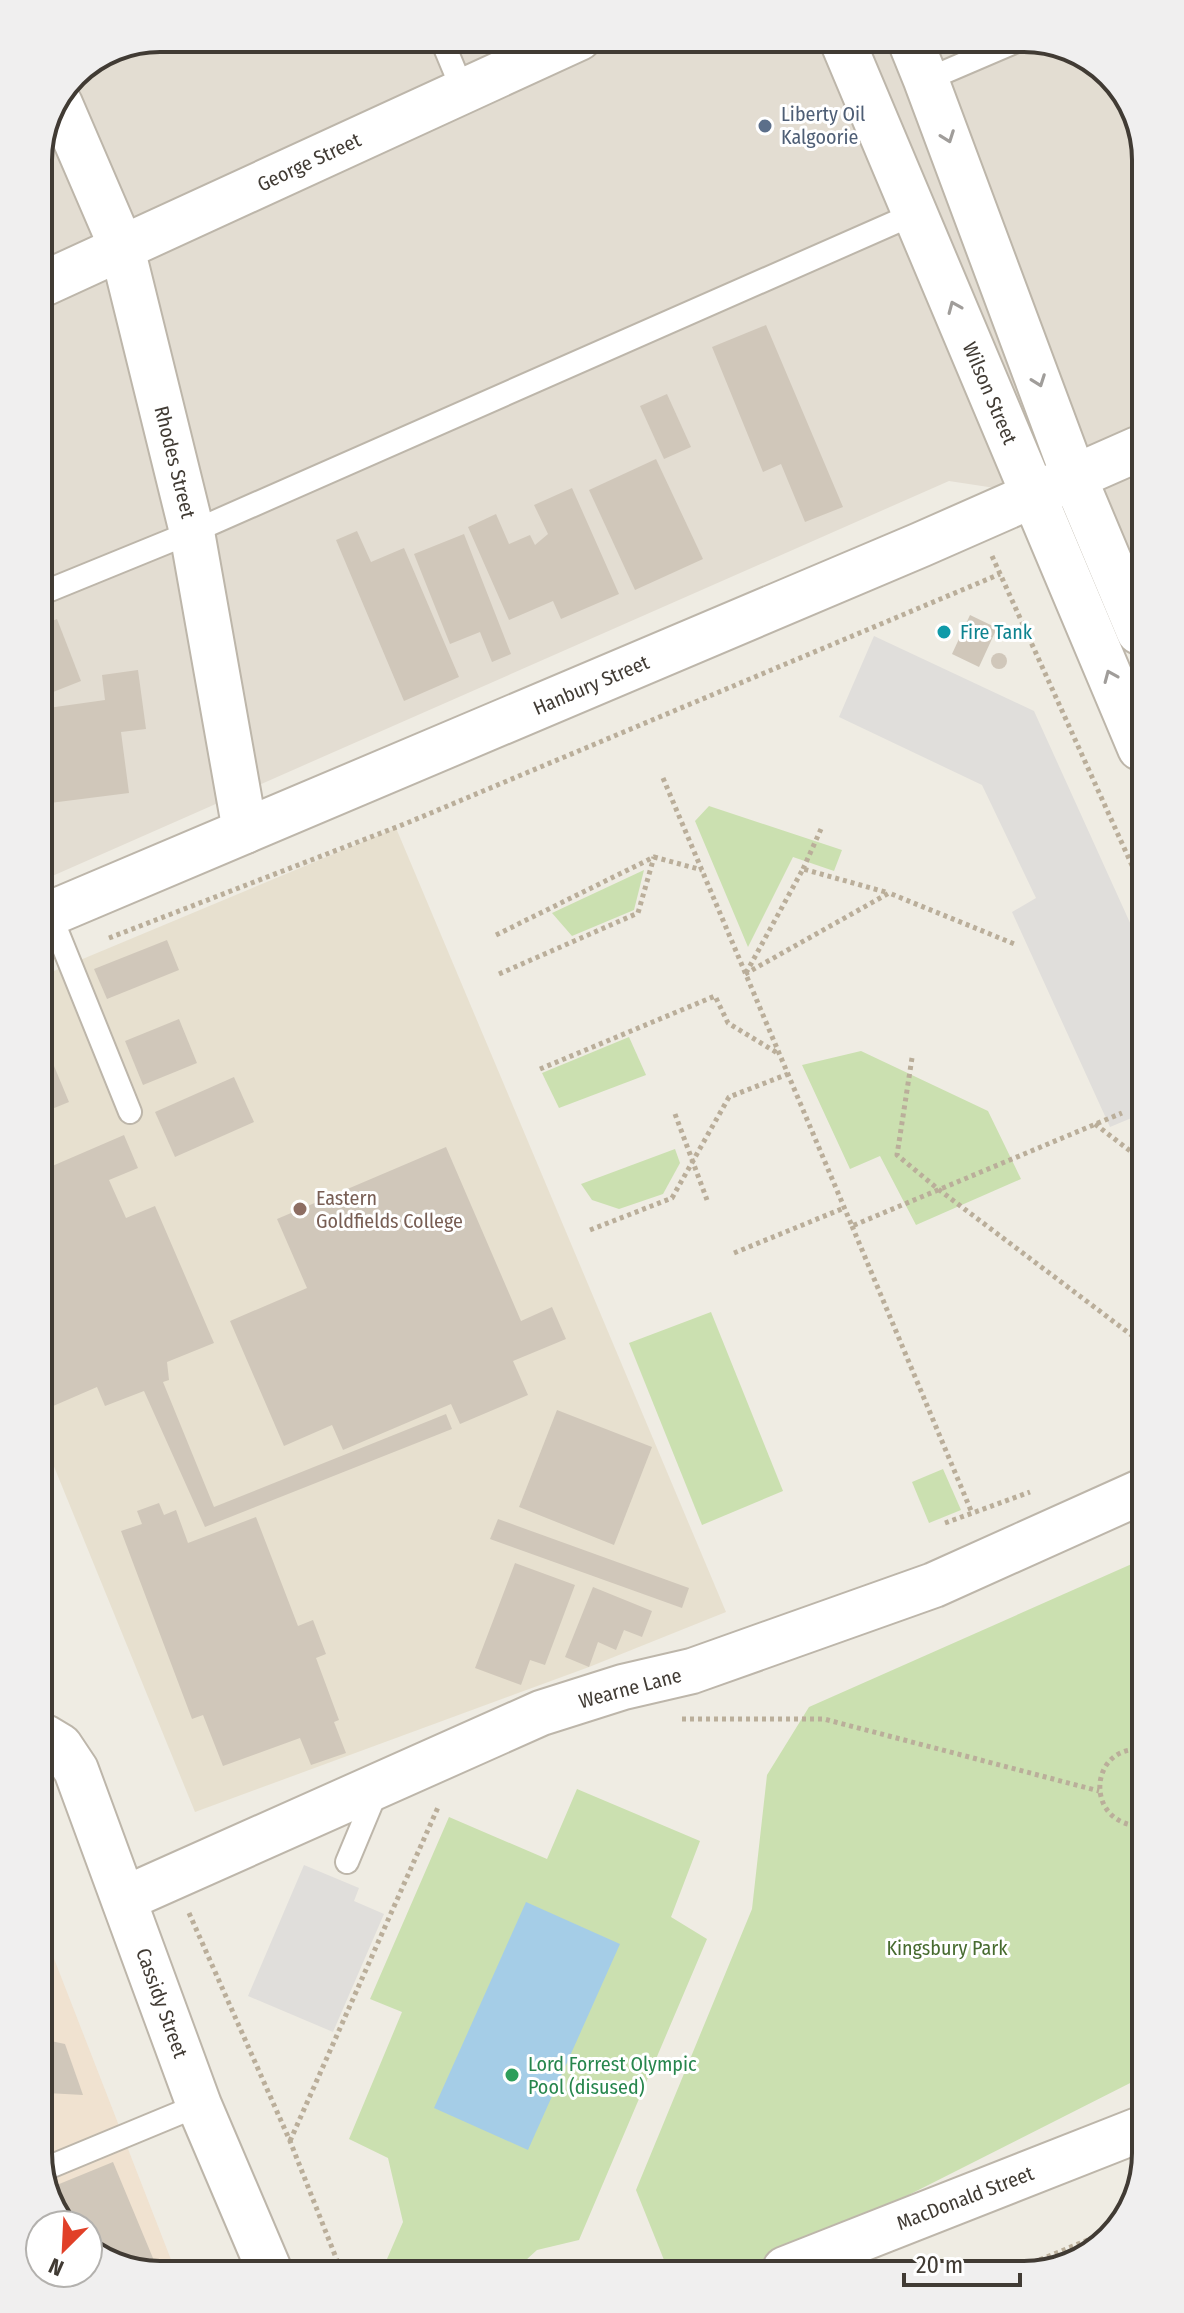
<svg xmlns="http://www.w3.org/2000/svg" width="1184" height="2313" viewBox="0 0 1184 2313" font-family="'Fira Sans Condensed',sans-serif">
<rect width="100%" height="100%" fill="#efece3"/>
<!-- residential -->
<path fill="#e3ddd2" d="M160 38H1032L1098 63 1137 114 1139 632 1074 477 1034 494 949 481 41 881 38 152 74 73Z"/>
<!-- commercial -->
<path fill="#f0e2d0" d="M46 1938 177 2275H152L88 2225H67L47 2199Z"/>
<!-- education -->
<path fill="#e7e0cf" d="M396 828 726 1612 589 1667 195 1812 44 1442 42 976Z"/>
<!-- green -->
<g fill="#cbe0b0">
<path d="M709 806 842 850 834 871 793 857 748 947 695 821Z"/>
<path d="M644 870 634 910 572 936 552 913Z"/>
<path d="M629 1037 646 1075 559 1108 542 1073Z"/>
<path d="M861 1051 988 1111 1021 1179 916 1225 880 1156 850 1169 802 1065Z"/>
<path d="M675 1149 680 1163 663 1194 619 1209 592 1200 581 1184Z"/>
<path d="M711 1312 783 1491 702 1525 629 1343Z"/>
<path d="M943 1469 961 1510 929 1523 912 1482Z"/>
<path d="M1143 1559 1146 2075 762 2269 668 2270 636 2190 752 1909 767 1775 809 1707Z"/>
<path d="M577 1789 700 1841 671 1917 707 1939 579 2240 537 2250 514 2271 419 2272 387 2259 403 2222 388 2158 349 2139 402 2012 370 1999 449 1817 547 1859Z"/>
</g>
<!-- parking -->
<g fill="#e0dedb">
<path d="M874 636 1034 711 1141 947V1114L1110 1127 1012 912 1036 898 982 785 839 717Z"/>
<path d="M304 1865 359 1888 354 1901 384 1914 333 2032 248 1996Z"/>
</g>
<!-- water -->
<path fill="#a5cde7" d="M526 1902 620 1944 528 2150 434 2108Z"/>
<!-- building -->
<g fill="#d0c7ba">
<path d="M766 325 843 507 805 522 781 464 763 472 712 347Z"/>
<path d="M667 394 691 447 664 459 640 406Z"/>
<path d="M656 459 703 559 635 590 589 490Z"/>
<path d="M572 488 619 594 561 619 553 601 509 620 468 527 496 514 509 544 530 535 535 545 548 534 534 505Z"/>
<path d="M357 531 371 562 404 548 459 677 404 701 336 540Z"/>
<path d="M464 534 511 654 492 662 480 632 450 644 414 554Z"/>
<path d="M970 615 997 628 979 667 952 654Z"/>
<path d="M57 619 81 681 43 696 41 690 40 626Z"/>
<circle cx="944" cy="632" r="8"/>
<circle cx="999" cy="661" r="8"/>
<path d="M138 670 146 729 121 732 129 793 50 803 41 734V709L105 700 102 675Z"/>
<path d="M167 940 179 970 107 999 94 969Z"/>
<path d="M179 1019 197 1063 143 1085 125 1041Z"/>
<path d="M42 1037 69 1102 42 1113Z"/>
<path d="M234 1077 254 1122 175 1157 155 1112Z"/>
<path d="M124 1135 138 1168 109 1180 126 1218 155 1206 214 1343 167 1362 169 1380 163 1382 214 1507 446 1414 452 1429 205 1527 144 1391 105 1406 97 1387 44 1410 43 1170Z"/>
<path d="M446 1147 521 1321 552 1307 566 1339 513 1361 528 1395 460 1424 451 1404 343 1450 332 1425 284 1446 230 1321 307 1288 277 1219Z"/>
<path d="M557 1410 652 1447 614 1545 519 1507Z"/>
<path d="M159 1503 164 1515 176 1510 188 1543 256 1517 298 1626 313 1620 326 1654 316 1658 339 1720 334 1722 346 1753 311 1765 300 1738 223 1766 203 1715 192 1719 121 1531 142 1524 137 1511Z"/>
<path d="M498 1519 689 1588 682 1608 490 1539Z"/>
<path d="M515 1563 575 1585 545 1665 530 1660 521 1685 475 1668Z"/>
<path d="M593 1587 652 1611 642 1637 624 1630 616 1650 598 1642 589 1667 565 1657Z"/>
<path d="M46 2040 65 2044 83 2095 47 2093Z"/>
<path d="M113 2162 160 2275H152L88 2251V2225H67L57 2212 47 2189Z"/>
</g>
<g fill="none" stroke-linecap="round" stroke-linejoin="round">
<!-- service casing -->
<g stroke="#bdb6aa" stroke-width="26">
<g id="service">
<path d="M441 38 463 91"/>
<path d="M926 80 1024 38"/>
<path d="M40 594 192 532 914 214"/>
<path d="M50 914 130 1112"/>
<path d="M347 1862 377 1790"/>
<path d="M47 2168 199 2105"/>
</g>
</g>
<!-- minor casing -->
<g stroke="#bdb6aa" stroke-width="48">
<g id="minor">
<path d="M60 104 122 248 192 532 245 831"/>
<path d="M39 286 579 38"/>
<path d="M42 917 920 545 1138 449"/>
<path d="M45 1737 60 1746 76 1770 199 2105 271 2274"/>
<path d="M124 1899 541 1713 623 1687 692 1671 934 1585 1143 1491"/>
<path d="M785 2269 1146 2127"/>
</g>
</g>
<!-- tertiary casing -->
<g stroke="#bdb6aa" stroke-width="48">
<g id="tertiary">
<path d="M841 38 1140 748"/>
<path d="M909 38 926 80 1074 477 1139 632"/>
</g>
</g>
<!-- path -->
<g stroke="#baae9a" stroke-width="5" stroke-dasharray="4 4" stroke-linecap="butt">
<path d="M992 556 1140 883"/>
<path d="M663 778 852 1226 1122 1113"/>
<path d="M803 869 821 829"/>
<path d="M496 935 654 857 702 870"/>
<path d="M109 938 407 823 1000 574"/>
<path d="M746 973 803 869 889 893"/>
<path d="M499 974 638 913 654 857"/>
<path d="M745 974 889 893 1017 945"/>
<path d="M912 1058 897 1155 938 1189 1142 1343"/>
<path d="M540 1069 715 996 728 1023 779 1054"/>
<path d="M675 1114 707 1200"/>
<path d="M1095 1124 1142 1160"/>
<path d="M852 1226 972 1513"/>
<path d="M590 1230 672 1198 729 1097 788 1074"/>
<path d="M734 1253 844 1208"/>
<path d="M945 1523 1030 1492"/>
<path d="M682 1719H824L1099 1791"/>
<path d="M1144 1750C1088 1742 1082 1828 1145 1826"/>
<path d="M189 1913 290 2141 342 2273"/>
<path d="M290 2141 439 1805"/>
<path d="M1025 2266 1117 2228"/>
</g>
<!-- service -->
<use href="#service" stroke="#fff" stroke-width="22"/>
<!-- minor -->
<use href="#minor" stroke="#fff" stroke-width="44"/>
<!-- tertiary -->
<use href="#tertiary" stroke="#fff" stroke-width="44"/>
</g>
<!-- one-way arrows -->
<defs><path id="oneway-chevron" d="M-2-3.5L2.5 0L-2 3.5" fill="none" stroke-width="1.6" stroke-linecap="round" stroke-linejoin="round" transform="scale(2)"/></defs>
<g stroke="#a09d9a">
<use href="#oneway-chevron" transform="translate(948 137) rotate(70)"/>
<use href="#oneway-chevron" transform="translate(954 307) rotate(-113)"/>
<use href="#oneway-chevron" transform="translate(1039 381) rotate(70)"/>
<use href="#oneway-chevron" transform="translate(1110 676) rotate(-113)"/>
</g>
<!-- markers -->
<circle fill="#5c6f8a" stroke="#fff" stroke-width="3" cx="765" cy="126" r="8"/>
<circle fill="#0f9aa8" stroke="#fff" stroke-width="3" cx="944" cy="632" r="8"/>
<circle fill="#8d6e63" stroke="#fff" stroke-width="3" cx="300" cy="1209" r="8"/>
<circle fill="#2e9e5b" stroke="#fff" stroke-width="3" cx="512" cy="2075" r="8"/>
<g text-anchor="middle" dominant-baseline="central" stroke-width="6" stroke-linejoin="round" paint-order="stroke">
<!-- service labels -->
<g font-size="20" fill="#4e5e75" stroke="#fff" text-anchor="start">
<text x="781" y="114">Liberty Oil<tspan x="781" dy="23">Kalgoorie</tspan></text>
</g>
<!-- street labels -->
<g font-size="20" fill="#413b34" stroke="#fff">
<text transform="translate(309 162) rotate(-25)">George Street</text>
<text transform="translate(990 393) rotate(67)">Wilson Street</text>
<text transform="translate(175 462) rotate(76)">Rhodes Street</text>
<text transform="translate(591 685) rotate(-23)">Hanbury Street</text>
<text transform="translate(630 1688) rotate(-15)">Wearne Lane</text>
<text transform="translate(162 2003) rotate(70)">Cassidy Street</text>
<text transform="translate(965 2198) rotate(-21)">MacDonald Street</text>
</g>
<!-- culture labels -->
<g font-size="20" fill="#0d838f" stroke="#fff" text-anchor="start">
<text x="960" y="632">Fire Tank</text>
</g>
<!-- education labels -->
<g font-size="20" fill="#785e54" stroke="#fff" text-anchor="start">
<text x="316" y="1198">Eastern<tspan x="316" dy="23">Goldfields College</tspan></text>
</g>
<!-- park labels -->
<g font-size="20" fill="#476b2f" stroke="#fff">
<text x="947" y="1948">Kingsbury Park</text>
</g>
<!-- leisure labels -->
<g font-size="20" fill="#27864d" stroke="#fff" text-anchor="start">
<text x="528" y="2064">Lord Forrest Olympic<tspan x="528" dy="23">Pool (disused)</tspan></text>
</g>
</g>
<!-- crop -->
<path d="M0 0H1184V2313H0ZM160 52H1024A108 108 0 0 1 1132 160V2153A108 108 0 0 1 1024 2261H160A108 108 0 0 1 52 2153V160A108 108 0 0 1 160 52Z" fill="#f0efef" fill-rule="evenodd"/>
<path fill="none" stroke="#413b34" stroke-width="4" d="M160 52H1024A108 108 0 0 1 1132 160V2153A108 108 0 0 1 1024 2261H160A108 108 0 0 1 52 2153V160A108 108 0 0 1 160 52Z"/>
<!-- north arrow -->
<g transform="translate(64 2249) rotate(204)"><circle r="38" fill="#ffffff" stroke="#b3b1ae" stroke-width="2"/>
<path d="M0-6L14 30L0 20L-14 30Z" fill="#e14028"/>
<text y="-12" font-size="22" font-weight="bold" text-anchor="middle" fill="#413b34">N</text>
</g>
<!-- scale -->
<path d="M904 2273v12h116v-12" fill="none" stroke="#413b34" stroke-width="4"/>
<text x="916" y="2273" font-size="24" fill="#413b34" stroke="#ffffff" stroke-width="6" paint-order="stroke">20 m</text>
</svg>
